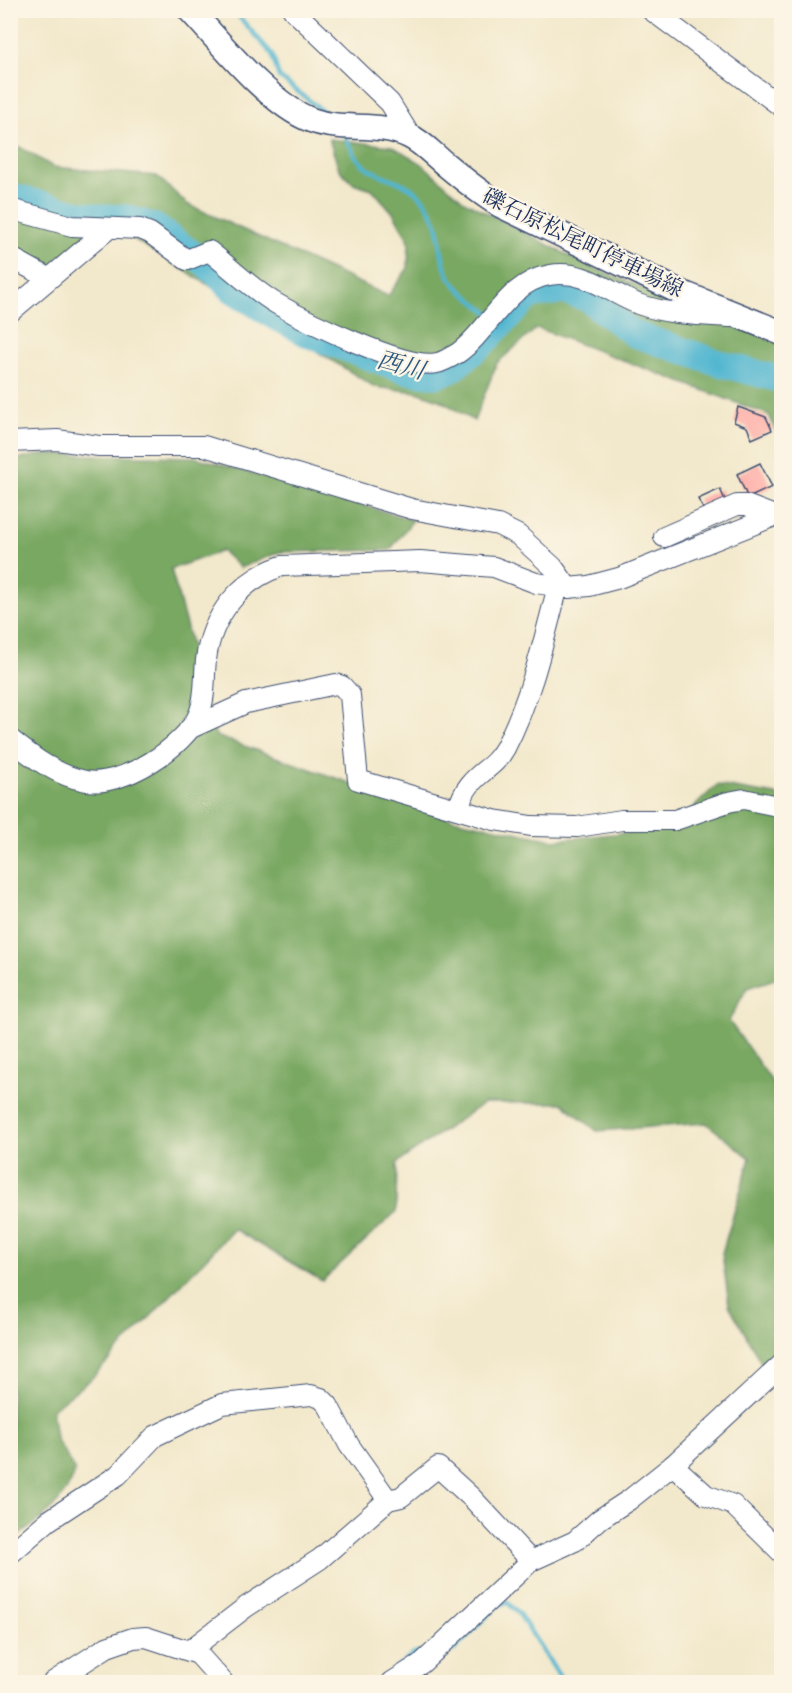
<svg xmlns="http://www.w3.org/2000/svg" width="792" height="1693" viewBox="0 0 792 1693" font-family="'IM FELL French Canon','Noto Serif JP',serif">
<rect width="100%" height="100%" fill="#fcf5e5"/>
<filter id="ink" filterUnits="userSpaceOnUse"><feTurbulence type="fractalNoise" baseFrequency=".0167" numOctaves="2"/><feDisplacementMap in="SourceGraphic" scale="12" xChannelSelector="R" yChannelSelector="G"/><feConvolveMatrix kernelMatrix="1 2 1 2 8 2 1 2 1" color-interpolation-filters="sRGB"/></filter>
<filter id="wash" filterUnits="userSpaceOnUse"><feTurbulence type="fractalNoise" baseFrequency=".008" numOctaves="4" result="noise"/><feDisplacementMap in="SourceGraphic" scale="24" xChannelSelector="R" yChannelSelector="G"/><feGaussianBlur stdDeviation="1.35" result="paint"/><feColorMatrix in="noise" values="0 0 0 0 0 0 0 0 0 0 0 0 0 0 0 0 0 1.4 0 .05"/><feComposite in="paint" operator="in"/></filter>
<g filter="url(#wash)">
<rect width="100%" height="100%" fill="#f2e8cb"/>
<!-- forest -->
<g fill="#79a862" stroke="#4a6c60" stroke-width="1.5">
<path d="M329 139 392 146 421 163 464 201 589 266 781 344V443L769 415 537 328 497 363 474 421 442 401 417 392 375 387 109 224 49 269 11 247 10 141 53 167 157 176 187 204 388 296 408 268 409 241 394 214 372 189 353 183 339 169Z"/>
<path d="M46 454 195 457 413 520 390 550 280 552 240 568 222 551 171 569 216 736 453 819 553 840 672 828 717 785 781 796V977L747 988 729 1021 781 1094V1355L762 1364 729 1305 722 1253 750 1158 706 1123 597 1131 562 1103H484L397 1163 396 1212 322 1281 234 1229 90 1380 52 1409 56 1438 75 1471C66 1503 36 1523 11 1541V460Z"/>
</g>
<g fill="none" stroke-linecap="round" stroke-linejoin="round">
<!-- stream -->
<g stroke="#51b6d0" stroke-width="4.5">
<path d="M233 10 272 54 279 77 328 115"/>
<path d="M343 133C351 144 354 159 366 167 386 181 410 180 425 202 444 229 437 239 445 267 450 286 475 301 489 313"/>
<path d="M782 1279 775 1284 782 1293"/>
<path d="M444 1651 454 1650 498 1605 507 1602 519 1614 563 1682"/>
<path d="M395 1669 414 1654 424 1652"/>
<path d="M377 1682 386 1676"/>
</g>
<!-- river -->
<path stroke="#51b6d0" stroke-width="27" d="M10 196 75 213 99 217 128 218 155 227 205 263 233 290 274 316 310 335 407 371 435 375 451 370 481 345 530 295 563 291 587 298 634 334 722 364 782 380"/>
</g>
<g id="blocks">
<!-- building -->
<g fill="#fea7a2">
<path d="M738 407 766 417 772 430 752 439 747 427 734 422Z"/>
<path d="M760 463 772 487 748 498 737 474Z"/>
<path d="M720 489 726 502 705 512 698 499Z"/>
</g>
</g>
</g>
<g filter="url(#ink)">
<use href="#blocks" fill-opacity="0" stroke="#3b4b6e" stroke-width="1.5"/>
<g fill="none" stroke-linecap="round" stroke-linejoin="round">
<!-- minor casing -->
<g stroke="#3b4b6e" stroke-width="22">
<g id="minor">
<path d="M293 10 390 103 411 137"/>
<path d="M651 10 782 107"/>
<path d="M10 209 72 226 140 229 150 233 187 260 209 251C231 268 253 290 277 304 306 321 406 370 437 363 443 362 453 356 458 353 490 330 507 282 550 275 584 269 608 292 638 304 669 315 701 315 732 317"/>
<path d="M10 257 48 278"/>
<path d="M10 312 108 229"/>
<path d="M10 442 57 440 99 446H204L412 509 498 525 518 535 553 567 568 588"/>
<path d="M664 537 737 505H746L772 515"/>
<path d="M189 729 246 703 336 684 342 686 350 695 358 780 494 820 531 826 577 827 622 820H675L728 802 744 799 782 807"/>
<path d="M10 739C32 757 57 776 86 781 122 787 184 748 199 714 206 697 204 678 206 660 211 616 241 579 282 566L420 561 494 567 536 583 568 588 589 586 619 578 782 513"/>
<path d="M458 809C469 771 491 774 505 748 531 698 544 640 558 586"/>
<path d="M673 1465 706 1495 733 1505 782 1553"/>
<path d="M10 1554 48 1521 118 1475 155 1436 222 1404 311 1395 321 1398 328 1405 349 1445 388 1500"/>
<path d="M190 1650 246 1607 320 1559 388 1500 401 1497 438 1467 472 1498 531 1561"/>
<path d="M53 1682 107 1647 133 1638 146 1637 198 1654 223 1682"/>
<path d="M392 1682 422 1663 531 1561 575 1541 600 1519 629 1500 673 1465 782 1364"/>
</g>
</g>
<!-- major casing -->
<g stroke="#3b4b6e" stroke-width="27">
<path id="major" d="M190 10C220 42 270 105 311 120 343 132 378 121 409 136 422 142 434 155 445 164 463 179 480 193 500 205L682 293 782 333"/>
</g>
<!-- minor -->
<use href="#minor" stroke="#fff" stroke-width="20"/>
<!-- major -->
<use href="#major" stroke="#fff" stroke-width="24"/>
</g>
</g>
<g text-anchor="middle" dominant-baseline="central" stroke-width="4.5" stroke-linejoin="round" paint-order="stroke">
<!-- street labels -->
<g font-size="22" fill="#1b2f5e" stroke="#fcf5e5">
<text transform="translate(583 243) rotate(26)">礫石原松尾町停車場線</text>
</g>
<!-- water labels -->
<g font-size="24" font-style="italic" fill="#2b5880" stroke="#fcf5e5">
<text transform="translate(401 365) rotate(15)">西川</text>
</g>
</g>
<!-- margin -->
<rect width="792" height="1693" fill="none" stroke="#fcf5e5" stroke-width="36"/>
</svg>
